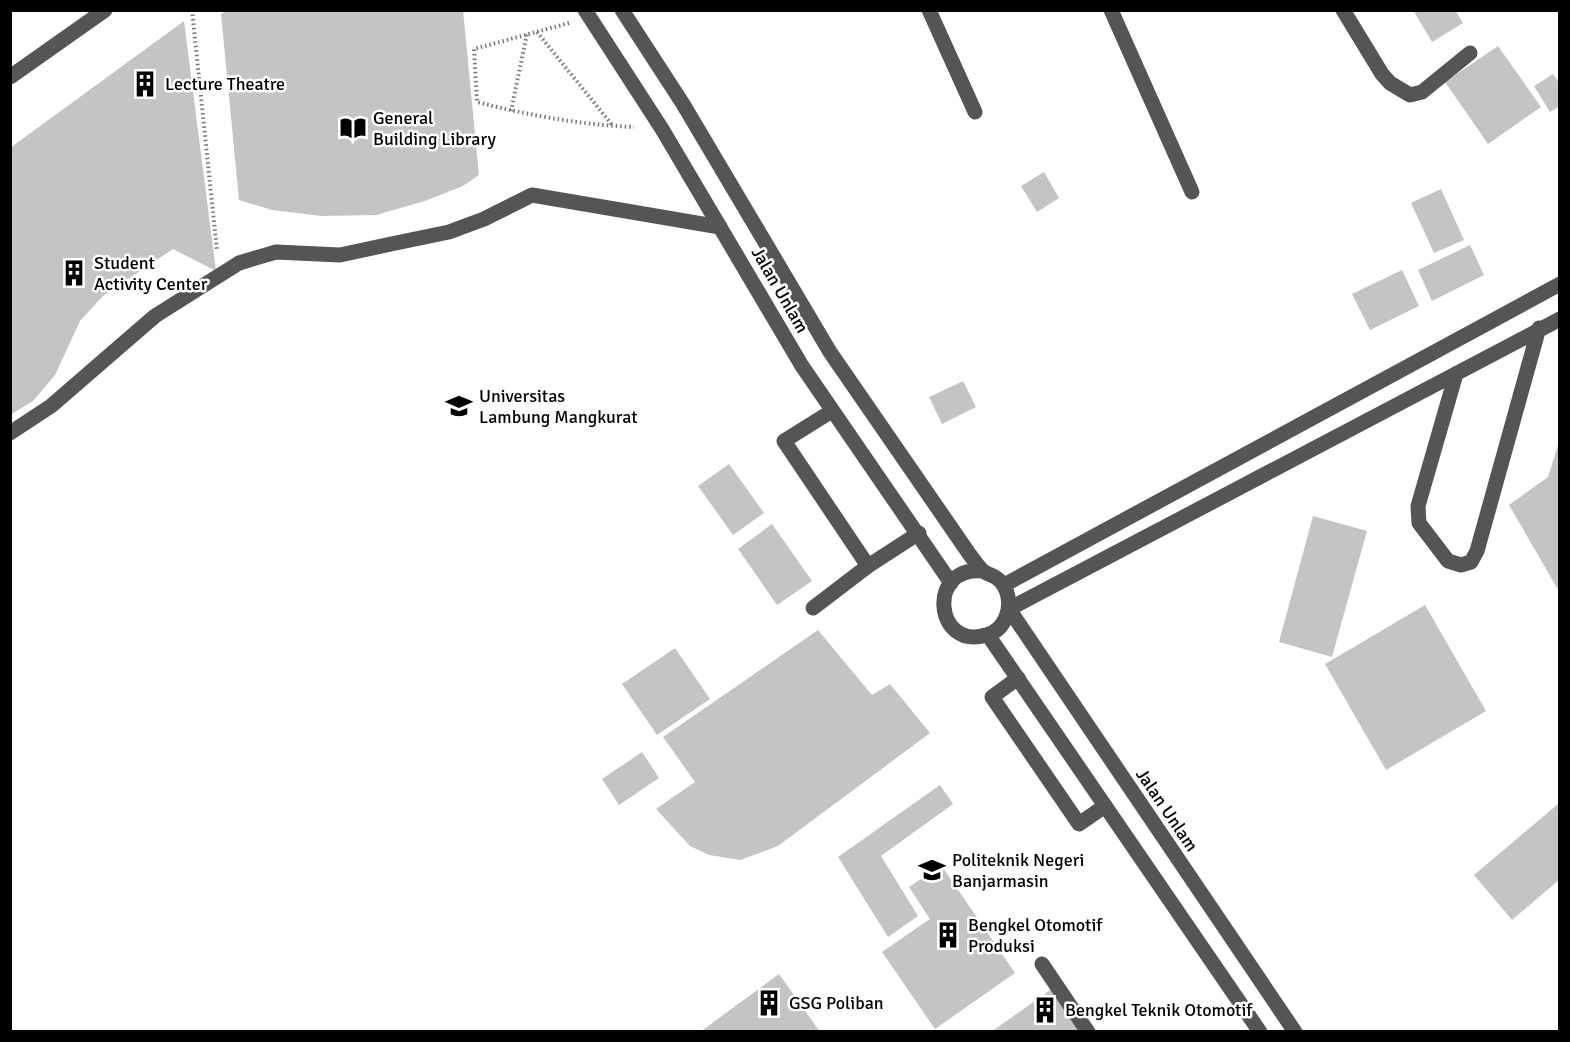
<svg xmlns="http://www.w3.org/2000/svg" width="1570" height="1042" viewBox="0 0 1570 1042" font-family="Signika,sans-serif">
<rect width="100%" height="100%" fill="#fff"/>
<!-- building -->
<g fill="#c4c4c4">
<path d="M228 10H463L479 175 463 186 425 201 376 215 321 216 272 210 239 200 221 14Z"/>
<path d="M1413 10H1455L1463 23 1432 42Z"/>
<path d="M184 21 216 271 173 249 103 296 80 321 55 375 33 401 10 415V148Z"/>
<path d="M1498 46 1541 107 1488 144 1445 82Z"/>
<path d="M1553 74 1560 84V106L1550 112 1534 86Z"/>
<path d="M1044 172 1059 198 1037 212 1021 186Z"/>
<path d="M1441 189 1464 240 1434 253 1411 203Z"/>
<path d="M1470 245 1484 275 1432 301 1418 270Z"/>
<path d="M1402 270 1419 306 1370 330 1352 294Z"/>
<path d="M963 381 976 407 942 424 929 397Z"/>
<path d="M1560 439V593L1509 505 1548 477Z"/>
<path d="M729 464 764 513 733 535 698 486Z"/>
<path d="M1313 516 1367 531 1332 657 1279 642Z"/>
<path d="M772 524 812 581 777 605 738 549Z"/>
<path d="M1425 605 1486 711 1386 770 1325 664Z"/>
<path d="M818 630 872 695 890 684 930 733 778 846 740 860 709 855 690 846 656 809 695 782 663 737Z"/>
<path d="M675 648 710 699 657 735 622 684Z"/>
<path d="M642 752 659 778 619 805 602 779Z"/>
<path d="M940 785 953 804 881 856 918 916 888 937 838 857Z"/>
<path d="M1558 804 1560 879 1512 920 1474 875Z"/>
<path d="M941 865 1015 973 935 1029 882 952 930 919 909 887Z"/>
<path d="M779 974 820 1032H700Z"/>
<path d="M1053 988 1082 1032H991Z"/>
</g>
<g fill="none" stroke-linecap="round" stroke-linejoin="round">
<!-- path -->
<g stroke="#777" stroke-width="4" stroke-dasharray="1.5 3" stroke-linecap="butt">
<path d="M192 10 217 251"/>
<path d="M569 23 474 49 477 102C528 115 581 125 634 127"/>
<path d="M537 32 613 126"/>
<path d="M511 111 527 34"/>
</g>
<!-- minor -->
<g stroke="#555" stroke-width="15">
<path d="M585 10 662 129 802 366 951 583"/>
<path d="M622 10 683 104 830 352 970 555C974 560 978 566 982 570 986 574 993 575 998 579 1009 588 1011 605 1006 617 1002 627 995 633 986 635 935 651 926 565 983 571"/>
<path d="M929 10 975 112"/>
<path d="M1111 10 1192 192"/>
<path d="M1343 10 1382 74 1390 83 1410 95 1422 92 1470 53"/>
<path d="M10 77 105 10"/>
<path d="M1456 374 1418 506 1419 523 1448 561 1461 565 1471 562 1477 551 1539 328"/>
<path d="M832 411 784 441 868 566"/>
<path d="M10 433 51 406 155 316 239 263 276 252 340 255 391 244 449 232 484 219 532 195 720 227"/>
<path d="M1004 585 1560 284"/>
<path d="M813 608 868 566 919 533"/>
<path d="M988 635 1260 1032"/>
<path d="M1018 678 992 697 1079 824 1105 806"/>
<path d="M1042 964 1088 1032"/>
<path d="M1295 1032 1009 609 1560 319"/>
</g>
</g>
<!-- icons -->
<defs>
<g id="building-bare" transform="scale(2.07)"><path d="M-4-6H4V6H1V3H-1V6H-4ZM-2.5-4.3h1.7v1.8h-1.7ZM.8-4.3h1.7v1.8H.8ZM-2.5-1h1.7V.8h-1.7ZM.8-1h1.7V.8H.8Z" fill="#000" stroke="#fff" stroke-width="2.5" paint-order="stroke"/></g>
<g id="library-bare" transform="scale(2.07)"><path d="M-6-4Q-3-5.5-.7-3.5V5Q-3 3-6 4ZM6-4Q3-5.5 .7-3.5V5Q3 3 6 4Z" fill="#000" stroke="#fff" stroke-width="2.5" paint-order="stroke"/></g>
<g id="university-bare" transform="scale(2.07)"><path d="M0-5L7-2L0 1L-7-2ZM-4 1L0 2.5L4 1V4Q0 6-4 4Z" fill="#000" stroke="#fff" stroke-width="2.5" paint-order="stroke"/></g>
</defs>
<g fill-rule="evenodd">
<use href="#building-bare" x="145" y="84"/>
<use href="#library-bare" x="353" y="128"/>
<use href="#building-bare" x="74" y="273"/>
<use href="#university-bare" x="459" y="406"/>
<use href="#university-bare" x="932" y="870"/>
<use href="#building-bare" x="948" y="935"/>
<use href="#building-bare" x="769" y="1003"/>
<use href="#building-bare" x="1045" y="1010"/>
</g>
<g text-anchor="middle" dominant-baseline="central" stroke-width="5" stroke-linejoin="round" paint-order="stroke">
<!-- poi labels -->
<g font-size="18" fill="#000" stroke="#fff" text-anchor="start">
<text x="165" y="84">Lecture Theatre</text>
<text x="373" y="118">General<tspan x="373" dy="21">Building Library</tspan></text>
<text x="94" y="263">Student<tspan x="94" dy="21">Activity Center</tspan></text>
<text x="479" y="396">Universitas<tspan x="479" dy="21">Lambung Mangkurat</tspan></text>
<text x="952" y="860">Politeknik Negeri<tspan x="952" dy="21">Banjarmasin</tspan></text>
<text x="968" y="925">Bengkel Otomotif<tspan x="968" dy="21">Produksi</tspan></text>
<text x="789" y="1003">GSG Poliban</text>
<text x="1065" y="1010">Bengkel Teknik Otomotif</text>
</g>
<!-- street labels -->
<g font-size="18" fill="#000" stroke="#fff">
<text transform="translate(780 290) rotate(60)">Jalan Unlam</text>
<text transform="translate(1167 810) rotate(56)">Jalan Unlam</text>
</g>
</g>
<!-- border -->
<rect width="1570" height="1042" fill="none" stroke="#000000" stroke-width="24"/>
</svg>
